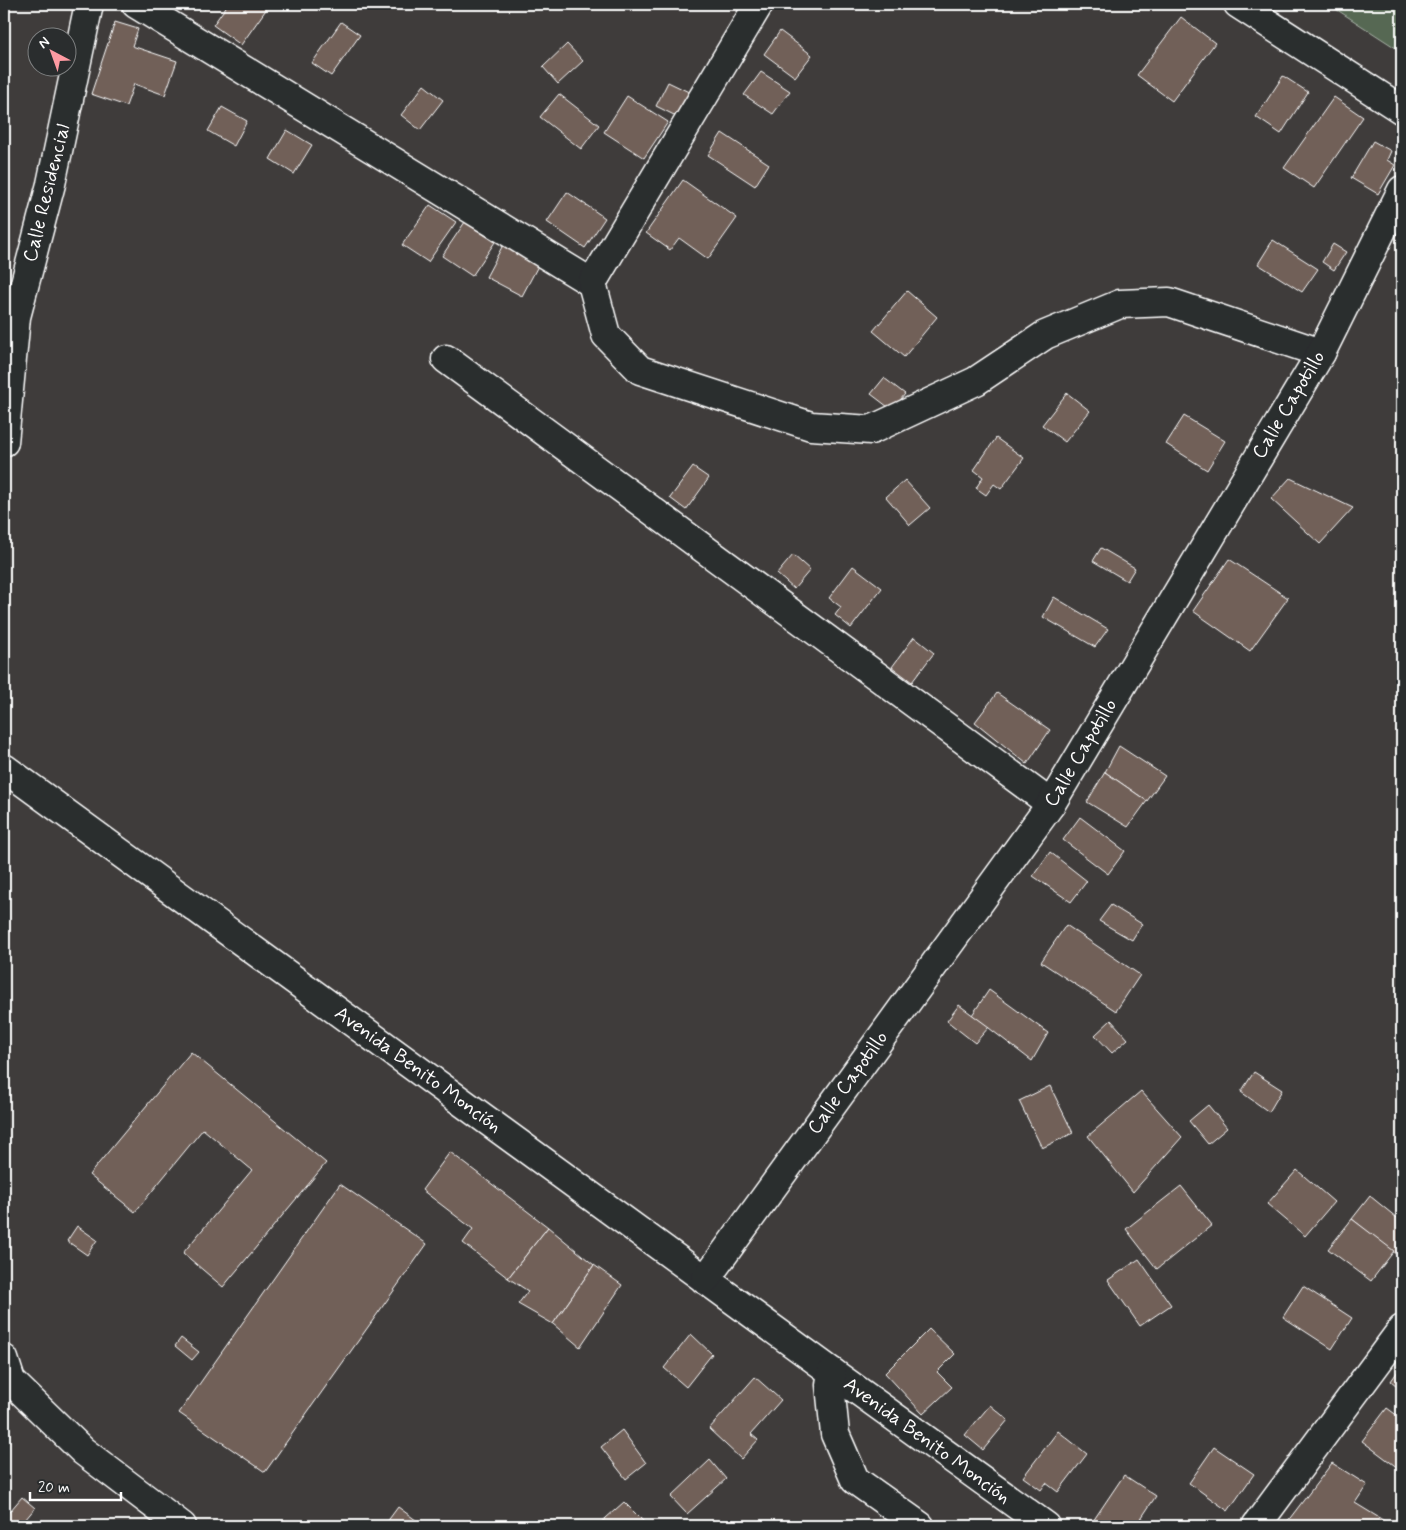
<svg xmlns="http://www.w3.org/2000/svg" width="1406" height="1530" viewBox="0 0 1406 1530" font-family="Mynerve,sans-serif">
<rect width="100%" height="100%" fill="#3f3c3b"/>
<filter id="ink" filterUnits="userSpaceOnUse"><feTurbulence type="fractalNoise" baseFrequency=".02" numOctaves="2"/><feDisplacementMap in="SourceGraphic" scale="10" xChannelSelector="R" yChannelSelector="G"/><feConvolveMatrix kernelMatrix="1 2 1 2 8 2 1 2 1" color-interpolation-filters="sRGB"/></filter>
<g filter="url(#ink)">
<!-- green -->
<path fill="#566853" stroke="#aab4a9" d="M1328 4H1402V52Z"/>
<!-- building -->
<g fill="#716059" stroke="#fff">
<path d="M228 4H270L241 45 213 25Z"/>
<path d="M1181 17 1215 43 1172 101 1137 75Z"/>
<path d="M115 22 138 29 132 46 177 61 165 95 134 84 126 106 91 94Z"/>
<path d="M341 22 360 35 331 76 312 63Z"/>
<path d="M780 31 812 55 795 77 764 54Z"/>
<path d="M567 44 583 61 558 84 543 67Z"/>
<path d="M761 72 790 91 773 114 744 95Z"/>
<path d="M1283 76 1308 92 1281 134 1256 117Z"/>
<path d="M668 82 695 95 682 119 656 106Z"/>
<path d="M424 85 443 100 420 130 401 115Z"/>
<path d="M559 94 599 125 581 149 540 117Z"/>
<path d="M627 96 668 122 644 158 604 132Z"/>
<path d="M1334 97 1363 117 1314 188 1284 168Z"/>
<path d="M222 107 247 121 234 146 208 131Z"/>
<path d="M287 130 312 145 294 174 270 159Z"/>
<path d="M722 133 769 164 755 186 708 155Z"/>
<path d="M1373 141 1391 151 1387 160 1395 165 1378 194 1351 178Z"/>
<path d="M683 180 737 218 708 259 679 238 670 250 646 233Z"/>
<path d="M567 192 605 218 585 248 547 222Z"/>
<path d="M430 205 456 222 428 262 402 245Z"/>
<path d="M465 222 495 242 472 276 442 256Z"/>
<path d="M1273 240 1318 269 1302 292 1258 264Z"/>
<path d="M1333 244 1346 252 1334 270 1322 262Z"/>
<path d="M503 245 539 264 522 296 486 277Z"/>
<path d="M907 291 937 317 904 357 873 331Z"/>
<path d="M884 378 905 394 892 410 871 394Z"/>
<path d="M1067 393 1090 411 1065 442 1042 425Z"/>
<path d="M1184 416 1225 441 1207 470 1166 444Z"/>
<path d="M996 438 1024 458 1001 489 994 484 986 495 976 488 983 477 974 470Z"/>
<path d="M693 467 709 478 686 510 670 498Z"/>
<path d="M1290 478 1353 508 1320 544 1271 499Z"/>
<path d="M905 480 930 508 910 525 886 497Z"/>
<path d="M1101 548 1135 568 1127 581 1093 561Z"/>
<path d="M793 555 810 570 794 589 777 574Z"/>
<path d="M1229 559 1288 598 1250 651 1193 611Z"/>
<path d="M853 566 882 588 851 628 835 615 841 607 829 598Z"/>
<path d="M1054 597 1108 629 1095 647 1043 617Z"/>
<path d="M914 637 934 653 912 682 892 667Z"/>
<path d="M997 693 1050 730 1027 764 975 722Z"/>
<path d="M1119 746 1165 776 1147 801 1105 772Z"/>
<path d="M1105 772 1147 801 1128 827 1087 802Z"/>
<path d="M1080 817 1125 851 1108 874 1063 840Z"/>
<path d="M1050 852 1087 881 1071 902 1033 876Z"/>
<path d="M1111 905 1142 924 1132 940 1099 921Z"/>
<path d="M1066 925 1140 975 1116 1011 1041 962Z"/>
<path d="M989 990 1048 1033 1032 1061 972 1015Z"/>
<path d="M959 1005 989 1027 975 1043 947 1021Z"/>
<path d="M1111 1020 1128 1039 1112 1053 1095 1035Z"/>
<path d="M191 1052 326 1163 223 1287 183 1253 252 1170 203 1129 135 1212 89 1175Z"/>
<path d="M1254 1072 1282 1090 1269 1112 1241 1092Z"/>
<path d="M1050 1086 1073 1133 1042 1148 1019 1101Z"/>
<path d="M1141 1091 1182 1137 1133 1192 1088 1136Z"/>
<path d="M1208 1105 1227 1128 1208 1144 1189 1121Z"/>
<path d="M450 1152 548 1227 508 1278 463 1243 473 1229 422 1190Z"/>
<path d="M1297 1170 1334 1202 1305 1236 1267 1204Z"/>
<path d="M340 1184 427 1244 265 1472 179 1413Z"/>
<path d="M1181 1186 1212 1225 1157 1269 1126 1229Z"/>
<path d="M1370 1196 1402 1222V1259L1352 1219Z"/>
<path d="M1352 1219 1394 1251 1371 1281 1328 1249Z"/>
<path d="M77 1226 97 1240 87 1255 67 1241Z"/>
<path d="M548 1227 594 1265 553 1324 518 1304 528 1291 508 1278Z"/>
<path d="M1139 1259 1171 1305 1140 1326 1108 1280Z"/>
<path d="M594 1265 622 1285 580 1347 553 1324Z"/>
<path d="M1303 1286 1352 1318 1332 1349 1283 1317Z"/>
<path d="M929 1329 955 1354 937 1372 952 1387 923 1414 885 1373Z"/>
<path d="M691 1334 712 1354 686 1387 664 1368Z"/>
<path d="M181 1338 199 1352 192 1360 175 1346Z"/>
<path d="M1402 1365V1390L1391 1381Z"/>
<path d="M755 1377 781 1400 751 1434 758 1440 741 1459 709 1429Z"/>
<path d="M990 1405 1008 1420 983 1450 965 1435Z"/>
<path d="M1387 1408 1402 1419V1471L1362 1441Z"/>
<path d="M622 1430 646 1463 626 1479 601 1447Z"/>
<path d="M1058 1431 1087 1454 1058 1492 1046 1483 1041 1490 1023 1477Z"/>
<path d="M1214 1447 1254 1474 1228 1511 1189 1483Z"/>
<path d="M710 1460 726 1479 687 1514 671 1497Z"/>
<path d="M1332 1463 1367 1485 1355 1503 1386 1522 1383 1526H1284Z"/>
<path d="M1124 1475 1156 1496 1136 1526H1095L1091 1524Z"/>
<path d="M22 1497 35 1508 20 1526H4V1518Z"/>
<path d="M624 1502 648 1526H597Z"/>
<path d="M398 1507 424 1526H384Z"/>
<path d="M1142 1518 1155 1526H1136Z"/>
</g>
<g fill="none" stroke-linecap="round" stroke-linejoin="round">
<!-- street casing -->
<g stroke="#fff" stroke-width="31">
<g id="street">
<path d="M136 4 592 283"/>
<path d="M759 4 592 283 606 335 640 370 811 426 871 430 976 381 1045 335 1120 304 1169 302 1321 353"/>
<path d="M1238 4 1402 110"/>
<path d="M446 359 1051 804"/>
<path d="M4 768 832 1372 1046 1526"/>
<path d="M705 1280 1051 804 1321 353 1402 190"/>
<path d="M832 1372 830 1385 835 1434 855 1480 920 1526"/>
<path d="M1256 1526 1402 1329"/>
</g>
</g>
<!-- secondary casing -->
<g stroke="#fff" stroke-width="31">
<g id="secondary">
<path d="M4 442 16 317 51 184 89 4"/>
<path d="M4 1359 11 1381 83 1451 182 1526"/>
</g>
</g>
<!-- street -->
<use href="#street" stroke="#2a2d2e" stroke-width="28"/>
<!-- secondary -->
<use href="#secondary" stroke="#2a2d2e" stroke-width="28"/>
</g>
</g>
<g text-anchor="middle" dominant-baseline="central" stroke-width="5" stroke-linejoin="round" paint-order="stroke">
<!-- street labels -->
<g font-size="20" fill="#fff" stroke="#2a2d2e">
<text transform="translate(47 193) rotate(-76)">Calle Residencial</text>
<text transform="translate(1289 405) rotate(-59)">Calle Capotillo</text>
<text transform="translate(1081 753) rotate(-59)">Calle Capotillo</text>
<text transform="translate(418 1070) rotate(36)">Avenida Benito Monción</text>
<text transform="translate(848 1083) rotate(-54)">Calle Capotillo</text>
<text transform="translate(927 1441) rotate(36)">Avenida Benito Monción</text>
</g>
</g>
<!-- margin -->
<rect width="1406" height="1530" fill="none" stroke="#2a2d2e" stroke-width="20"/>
<rect x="10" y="10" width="1386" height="1510" fill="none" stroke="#fff" stroke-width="2" filter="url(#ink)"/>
<!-- north arrow -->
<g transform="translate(52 52) rotate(319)"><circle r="24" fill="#2a2d2e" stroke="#7f8182"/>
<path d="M0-4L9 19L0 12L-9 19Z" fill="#ff9aa2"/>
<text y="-8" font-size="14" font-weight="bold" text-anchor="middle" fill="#ffffff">N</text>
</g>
<!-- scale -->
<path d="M30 1492v8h91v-8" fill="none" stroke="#ffffff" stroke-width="2.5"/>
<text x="38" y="1492" font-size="15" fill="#ffffff" stroke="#2a2d2e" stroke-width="4" paint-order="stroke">20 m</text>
</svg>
